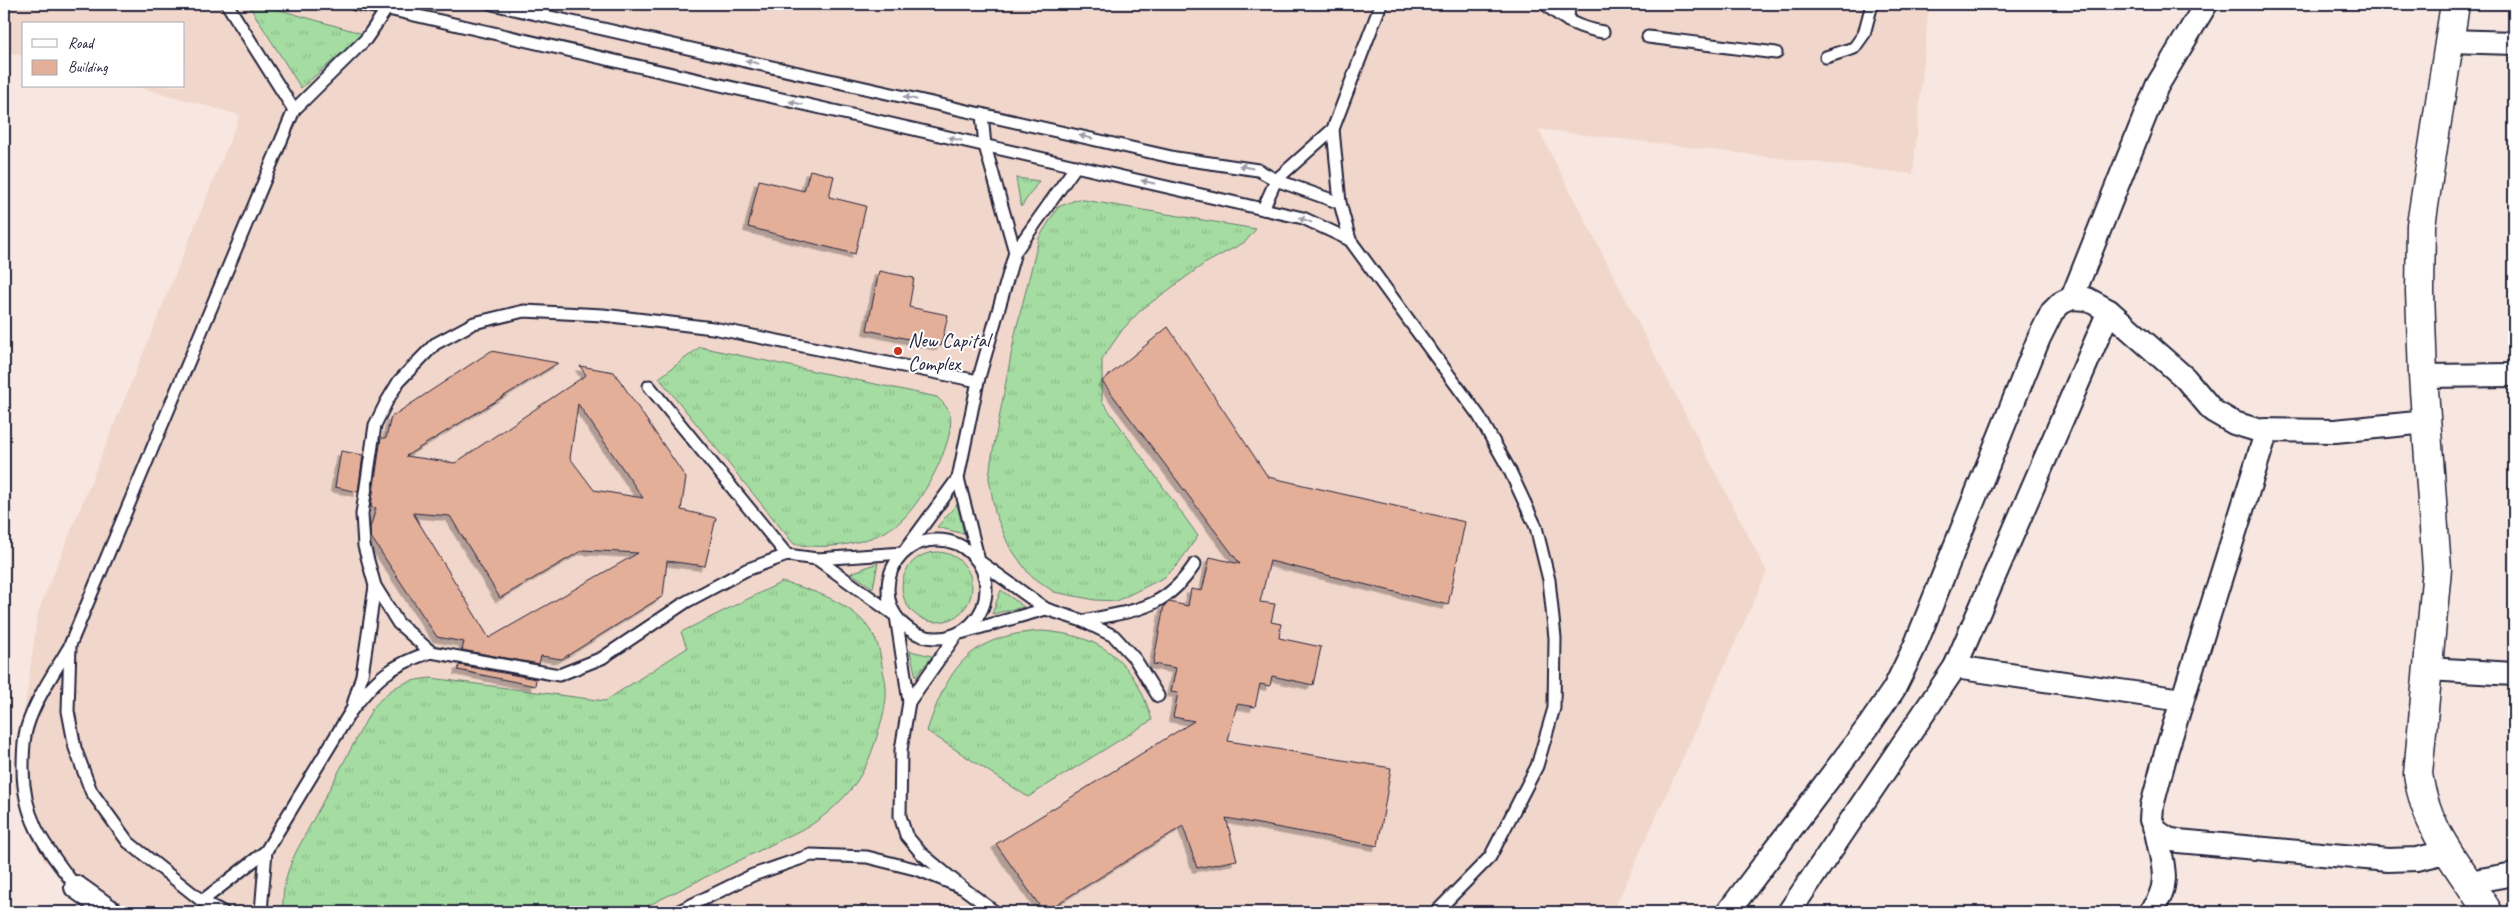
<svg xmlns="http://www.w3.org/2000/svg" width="2518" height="916" viewBox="0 0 2518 916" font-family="Caveat,sans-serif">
<defs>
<pattern id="grass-tufts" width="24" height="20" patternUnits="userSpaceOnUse" patternTransform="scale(1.25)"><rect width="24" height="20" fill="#a4dca1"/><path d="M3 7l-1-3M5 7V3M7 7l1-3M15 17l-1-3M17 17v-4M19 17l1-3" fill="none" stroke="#8dbc8c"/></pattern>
<filter id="shadow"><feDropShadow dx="-4.5" dy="4.5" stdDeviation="0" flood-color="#0004"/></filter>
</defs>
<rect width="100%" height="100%" fill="#f7e7e0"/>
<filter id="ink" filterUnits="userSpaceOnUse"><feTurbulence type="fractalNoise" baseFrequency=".02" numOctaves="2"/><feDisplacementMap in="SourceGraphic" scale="10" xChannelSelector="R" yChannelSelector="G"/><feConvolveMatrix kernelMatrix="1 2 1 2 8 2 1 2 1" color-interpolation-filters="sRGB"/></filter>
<g filter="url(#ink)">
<!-- built -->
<path fill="#f1d6cb" d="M4 4H1929L1913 174 1538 129 1767 572 1613 912H128L44 861 14 787 38 612 240 115 135 86H184V24H24V56L4 51Z"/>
<!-- grass -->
<g fill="url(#grass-tufts)" stroke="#637f6e">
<path d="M248 4H259L364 34 301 88Z"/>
<path d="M1016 178 1039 181 1021 207Z"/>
<path d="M1078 199 1256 229 1245 242 1204 264 1141 310 1123 329 1102 359V401L1198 536 1178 564 1165 577 1117 601 1095 600 1054 592 1029 574 1009 546 995 513 989 478 991 461 1015 334 1039 238 1058 207Z"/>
<path d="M700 347 937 397C942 402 948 407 950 415 956 442 919 509 896 525 867 545 828 550 794 544L659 378Z"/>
<path d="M957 504 964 534 937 527Z"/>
<circle cx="937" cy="587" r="35"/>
<path d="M878 563 873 588 851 573Z"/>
<path d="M782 582C813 590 851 602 870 630 878 641 880 652 882 665 883 673 886 680 886 688 887 702 883 716 879 729 867 774 849 799 811 825L635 912H283C282 890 286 872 296 852L372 709C391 687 401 681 431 678L605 701 687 648 681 632Z"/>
<path d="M1001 590 1024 607 992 614Z"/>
<path d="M1042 631C1103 635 1135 662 1152 720L1028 797 927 731C948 667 970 635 1042 631Z"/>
<path d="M910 651 932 656 916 677Z"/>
</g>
<!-- building -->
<g fill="#e4af99" stroke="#22223b" fill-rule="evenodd" filter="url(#shadow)">
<path d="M810 170 834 176 829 197 866 206 855 254 748 227 759 180 804 191Z"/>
<path d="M879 271 914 278 909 307 948 315 941 346 867 330Z"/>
<path d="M1168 327 1268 477 1465 522 1448 605 1270 561 1260 602 1275 604 1271 622 1281 624 1279 638 1321 647 1313 685 1272 676 1270 686 1260 684 1255 707 1237 704 1228 741 1391 768 1378 846 1226 818 1237 860 1197 868 1183 826 1044 912 996 844 1194 721 1173 717 1178 693 1171 692 1176 668 1153 664 1164 606 1169 602 1188 606 1191 589 1202 591 1210 557 1240 564 1102 381Z"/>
<path d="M491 351 558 363 406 456 455 463 586 375 580 366 614 372 686 478 681 510 716 518 705 566 667 561 663 596 562 659 541 656 539 664 462 650 464 642 437 637 371 537 370 528 376 508 371 507 381 438H386L391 417ZM578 404 643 498 594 490 570 458ZM413 513 450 516 500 598 583 550 638 553 489 638Z"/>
<path d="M341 451 363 455 358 492 335 487Z"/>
<path d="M459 665 536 679 535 686 458 670Z"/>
</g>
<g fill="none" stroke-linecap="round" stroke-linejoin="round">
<!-- lane casing -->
<g stroke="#22223b" stroke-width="15">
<g id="lane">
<path d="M227 4 294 110"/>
<path d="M355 4 388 9 1263 209 1303 218 1350 240"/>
<path d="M492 4 1176 158 1258 170 1276 180 1340 203"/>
<path d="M1545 4C1563 20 1579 28 1603 32"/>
<path d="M1568 21 1569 4"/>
<path d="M1648 37 1776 53"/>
<path d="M1826 57 1854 48 1864 34 1872 4"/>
<path d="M982 114 985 146 1015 252"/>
<path d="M1333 129 1340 203 1350 240 1479 416 1509 469 1536 527 1549 580 1555 638 1554 708 1537 766 1490 857 1436 912"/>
<path d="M1263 209 1276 180 1333 129 1381 4"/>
<path d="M649 386 787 555 817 559 896 616 909 702 901 750 900 816 906 835 921 853 963 888"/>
<circle cx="937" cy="589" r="49"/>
<path d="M817 559 903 553 958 478"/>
<path d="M1046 609 979 561 958 478 978 381 1015 252 1076 166"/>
<path d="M1083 621C1134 610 1164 611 1195 564"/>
<path d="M68 649C54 673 35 700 27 727 23 740 23 755 23 768 23 821 46 847 76 887"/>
<path d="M431 652 559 675 602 658 686 602 746 570 787 555"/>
<path d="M909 702 957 634 1046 609 1083 621 1114 636 1135 659 1158 696"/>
<path d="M353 705 362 675 375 586"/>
<path d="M202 901 266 851 351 711C376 678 391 665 431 652L398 623 375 586 364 546 362 514 375 425 387 401 399 381 435 344 474 323 524 311 603 315 713 328 978 381"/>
<path d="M223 912 202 901 128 842 91 791 75 748 68 711 70 645 294 110 366 39 390 4"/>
<path d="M261 912 266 851"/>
<path d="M677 912 753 875 811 855 867 857 919 870 963 888 995 912"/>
</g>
</g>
<!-- street casing -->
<g stroke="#22223b" stroke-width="26">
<g id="street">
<path d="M2449 41 2514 43"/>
<path d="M2072 298 2157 86 2206 4"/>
<path d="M2423 376 2514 375"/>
<path d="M2267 430 2167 749 2152 806 2151 820 2156 831 2168 839 2178 841 2388 860 2417 859 2446 852"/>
<path d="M1955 667 2182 700"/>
<path d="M2428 669 2514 674"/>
<path d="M2469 882 2514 874"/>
<path d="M76 887 111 912"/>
<path d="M1728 912 1868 727 1894 689 1915 646 2039 338 2052 312 2061 303 2072 298 2087 299 2109 311 2185 378 2213 411 2234 423 2257 430 2335 431 2427 422"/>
<path d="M1789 912 1955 667 2109 311"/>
<path d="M2150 912C2173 885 2162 863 2156 831"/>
</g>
</g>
<!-- secondary casing -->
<g stroke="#22223b" stroke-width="31">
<path id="secondary" d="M2455 4 2421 225 2420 292 2423 376 2437 569 2418 774C2426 832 2459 865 2488 912"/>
</g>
<!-- lane -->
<use href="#lane" stroke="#fff" stroke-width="11"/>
<!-- street -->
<use href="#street" stroke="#fff" stroke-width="22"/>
<!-- secondary -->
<use href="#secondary" stroke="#fff" stroke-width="28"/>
</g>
<!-- one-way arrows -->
<defs><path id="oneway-solid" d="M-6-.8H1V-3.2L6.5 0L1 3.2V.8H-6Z" transform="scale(1.25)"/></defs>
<g fill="#9c9ca7">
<use href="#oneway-solid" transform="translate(752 62) rotate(-167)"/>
<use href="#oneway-solid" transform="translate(910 98) rotate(-167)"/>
<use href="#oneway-solid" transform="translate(796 103) rotate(-167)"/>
<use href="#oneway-solid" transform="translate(1086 137) rotate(-167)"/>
<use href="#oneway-solid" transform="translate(955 139) rotate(-167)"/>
<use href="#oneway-solid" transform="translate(1246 167) rotate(-168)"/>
<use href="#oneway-solid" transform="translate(1148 182) rotate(-167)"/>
<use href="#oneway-solid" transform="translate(1305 220) rotate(-159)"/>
</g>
</g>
<!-- markers -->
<circle fill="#c8321e" stroke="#fff" stroke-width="2" cx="898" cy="351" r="5"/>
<g text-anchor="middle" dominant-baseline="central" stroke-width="4" stroke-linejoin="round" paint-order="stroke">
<!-- poi labels -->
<g font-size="20" fill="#22223b" stroke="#fff" text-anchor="start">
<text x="908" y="340">New Capital<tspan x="908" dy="23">Complex</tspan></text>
</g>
</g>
<!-- margin -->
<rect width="2518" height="916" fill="none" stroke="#fff" stroke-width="20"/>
<rect x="10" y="10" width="2498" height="896" fill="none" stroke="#22223b" stroke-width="2" filter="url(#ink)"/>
<!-- legend -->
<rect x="22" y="22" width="162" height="65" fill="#ffffff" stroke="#a7a7b1"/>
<rect x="32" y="39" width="25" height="8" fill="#ffffff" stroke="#a7a7b1"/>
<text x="68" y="48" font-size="15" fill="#22223b">Road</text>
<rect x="32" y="60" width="25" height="15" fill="#e4af99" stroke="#a7a7b1"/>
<text x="68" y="72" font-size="15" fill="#22223b">Building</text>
</svg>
